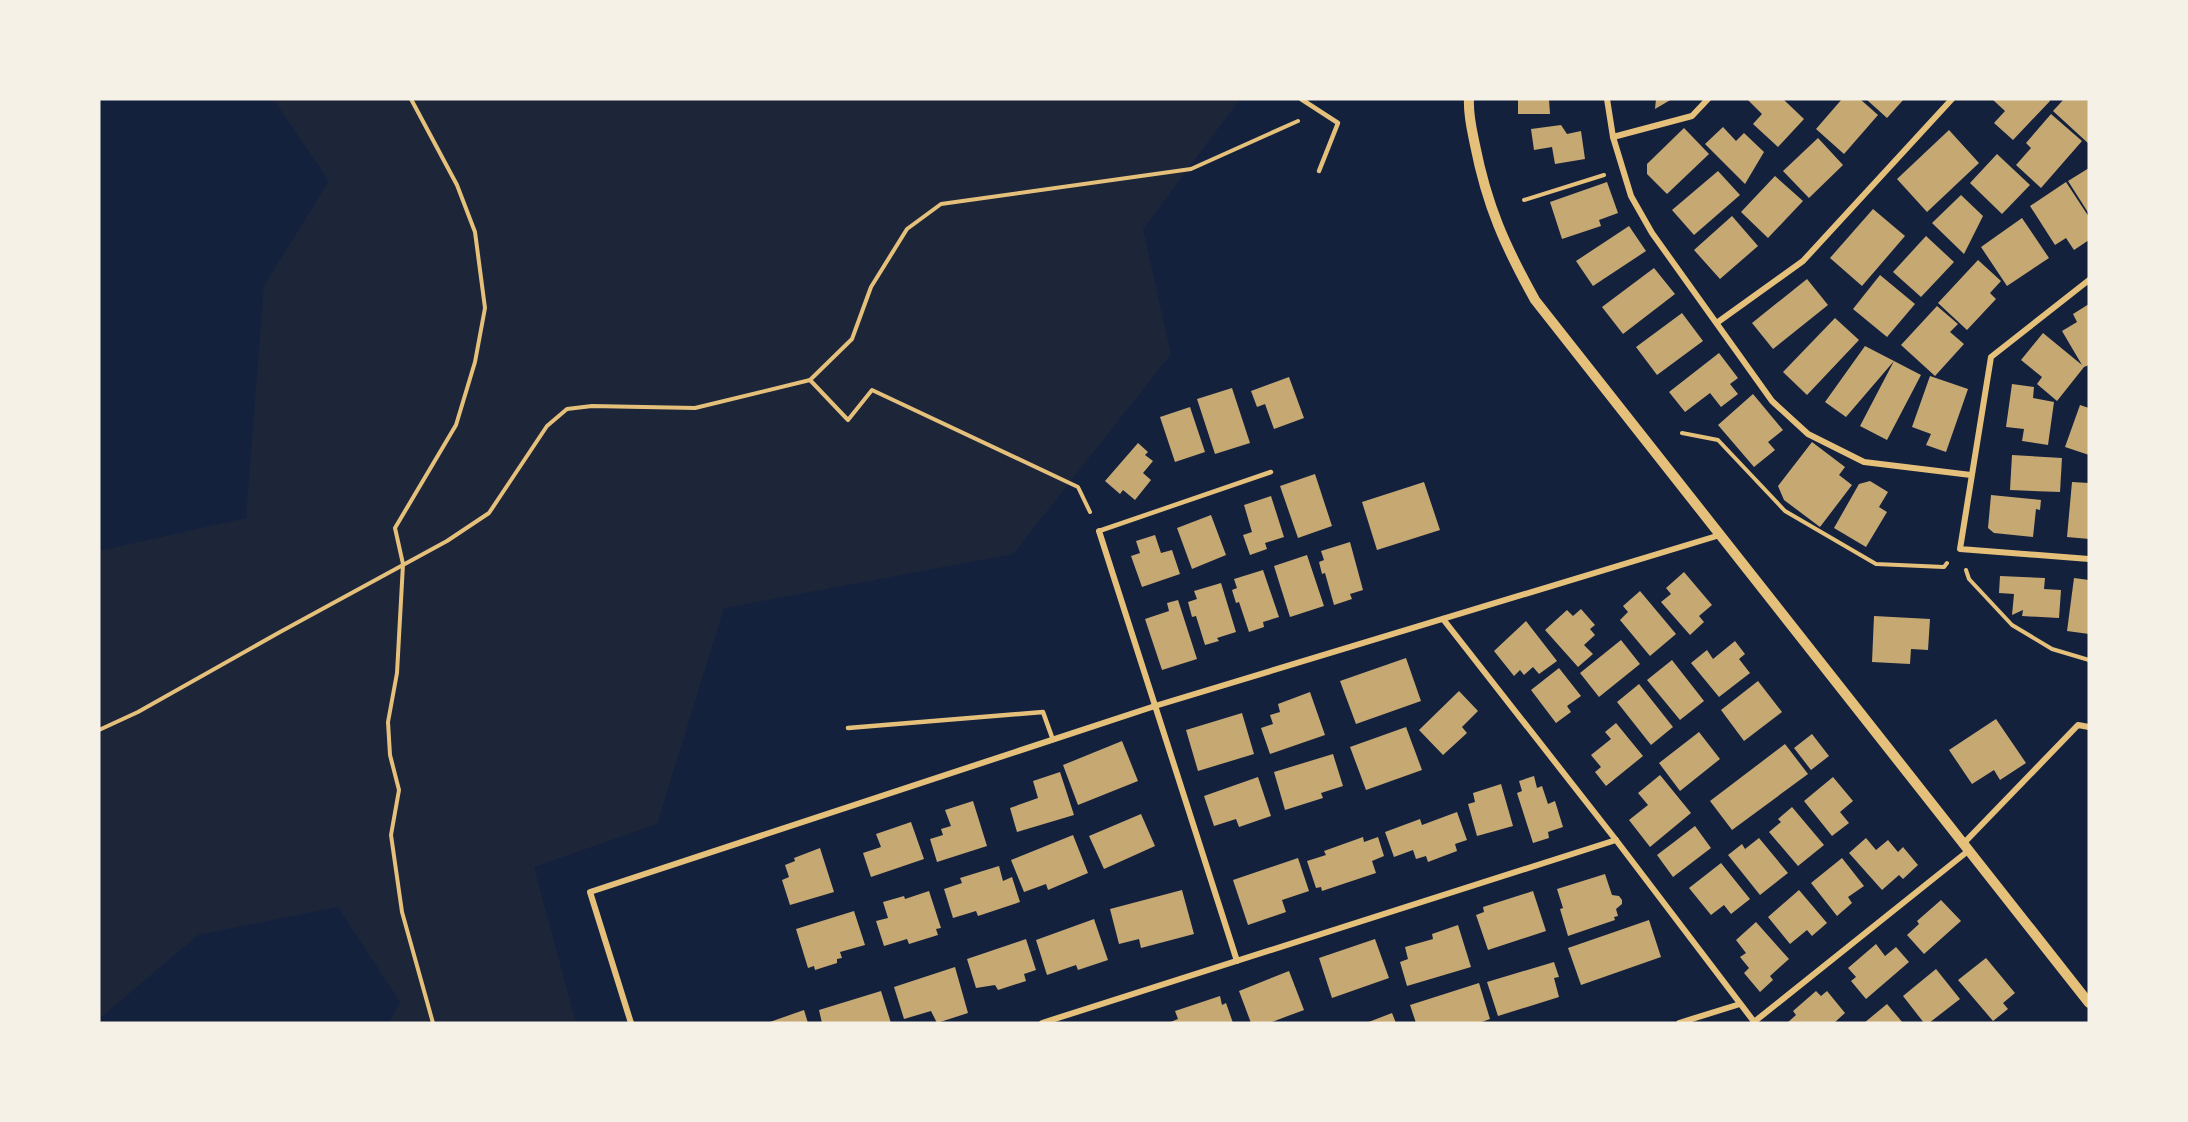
<svg xmlns="http://www.w3.org/2000/svg" width="2188" height="1122" viewBox="0 0 2188 1122" font-family="'Varela Round',sans-serif">
<rect width="100%" height="100%" fill="#14213d"/>
<!-- green -->
<path fill="#1d2539" d="M273 99H1240L1143 229 1171 354 1013 554 724 608 657 824 534 867 576 1023H389L400 1002 338 907 198 935 99 1019V551L246 518 264 286 329 181Z"/>
<!-- building -->
<g fill="#c6a872">
<path d="M1518 99H1549L1550 114H1518Z"/>
<path d="M1656 99H1672L1655 109Z"/>
<path d="M1747 99H1783L1804 119 1778 147 1753 124 1762 114Z"/>
<path d="M1842 99H1860L1878 115 1844 154 1816 129Z"/>
<path d="M1866 99H1904L1887 118Z"/>
<path d="M1992 99H2049L2050 101 2013 140 1994 123 2005 111Z"/>
<path d="M2064 99H2089V144L2053 111Z"/>
<path d="M2051 114 2082 141 2041 188 2016 165 2031 148 2026 143Z"/>
<path d="M1561 125 1567 134 1581 131 1585 159 1555 164 1552 147 1534 150 1531 129Z"/>
<path d="M1723 127 1736 141 1744 133 1764 152 1745 184 1705 144Z"/>
<path d="M1684 128 1709 154 1667 194 1647 174V164Z"/>
<path d="M1949 130 1979 163 1927 212 1897 179Z"/>
<path d="M1818 138 1843 165 1809 198 1783 171Z"/>
<path d="M1997 154 2030 185 2002 214 1970 183Z"/>
<path d="M2089 168V214L2068 181Z"/>
<path d="M1718 171 1740 195 1694 235 1672 210Z"/>
<path d="M1775 176 1803 201 1768 238 1741 212Z"/>
<path d="M1607 182 1618 213 1599 220 1601 226 1562 239 1550 202Z"/>
<path d="M2066 182 2089 217V240L2074 250 2066 238 2055 245 2030 206Z"/>
<path d="M1961 195 1983 216 1964 254 1932 223Z"/>
<path d="M1873 209 1905 236 1862 286 1830 258Z"/>
<path d="M1732 216 1758 246 1720 279 1694 250Z"/>
<path d="M2022 218 2049 258 2007 286 1981 247Z"/>
<path d="M1629 226 1646 251 1593 286 1576 261Z"/>
<path d="M1926 236 1954 262 1921 297 1893 272Z"/>
<path d="M1978 260 2001 281 1990 293 1996 299 1967 330 1938 303Z"/>
<path d="M1654 268 1675 294 1623 334 1602 307Z"/>
<path d="M1880 275 1915 304 1887 337 1853 309Z"/>
<path d="M1807 279 1828 305 1773 349 1752 323Z"/>
<path d="M2089 304V365L2084 367 2057 401 2037 384 2042 377 2021 360 2043 333 2082 365 2062 331 2077 322 2073 314Z"/>
<path d="M1937 306 1958 324 1950 332 1964 344 1935 376 1901 345Z"/>
<path d="M1682 313 1703 341 1657 375 1636 347Z"/>
<path d="M1835 318 1859 340 1807 395 1783 372Z"/>
<path d="M1865 346 1894 361 1921 375 1887 440 1860 426 1894 361 1846 417 1825 402Z"/>
<path d="M1719 353 1738 378 1730 384 1738 394 1721 407 1710 393 1685 412 1669 392Z"/>
<path d="M1930 376 1968 389 1946 452 1926 445 1931 434 1912 427Z"/>
<path d="M1289 377 1304 418 1274 429 1265 404 1257 407 1251 391Z"/>
<path d="M2012 384 2034 387 2033 398 2054 402 2048 445 2022 441 2024 429 2006 427Z"/>
<path d="M1232 388 1250 443 1215 454 1197 399Z"/>
<path d="M1753 394 1783 430 1768 442 1775 450 1754 467 1718 425Z"/>
<path d="M2080 405 2089 408V455L2065 447Z"/>
<path d="M1190 407 1205 452 1175 462 1160 417Z"/>
<path d="M1812 442 1845 467 1839 475 1852 485 1820 527 1784 500 1778 486Z"/>
<path d="M1138 443 1148 452 1145 455 1153 461 1143 473 1151 480 1135 500 1123 490 1120 494 1105 481Z"/>
<path d="M2012 455 2062 458 2060 492 2010 490Z"/>
<path d="M1315 474 1332 526 1298 538 1280 486Z"/>
<path d="M1870 481 1888 492 1879 507 1887 512 1866 547 1834 528 1859 484Z"/>
<path d="M1424 482 1440 530 1377 550 1362 502Z"/>
<path d="M2072 482 2089 483V539L2067 537Z"/>
<path d="M1991 495 2041 500 2040 510 2036 509 2033 537 1994 533 1988 528Z"/>
<path d="M1271 496 1284 537 1265 543 1267 549 1250 555 1243 535 1252 532 1244 505Z"/>
<path d="M1211 515 1226 555 1192 569 1177 528Z"/>
<path d="M1155 535 1161 553 1172 550 1180 574 1142 587 1131 556 1140 553 1136 541Z"/>
<path d="M1350 542 1363 590 1350 594 1352 599 1334 605 1325 573 1322 574 1319 562 1324 560 1321 551Z"/>
<path d="M1307 555 1324 606 1290 617 1274 566Z"/>
<path d="M1263 570 1279 617 1263 622 1264 627 1249 632 1239 602 1236 603 1232 590 1237 588 1234 579Z"/>
<path d="M1684 572 1712 605 1699 616 1704 622 1690 635 1661 602 1671 594 1666 588Z"/>
<path d="M2000 576 2045 578 2044 589 2061 590 2059 618 2022 616 2023 610 2012 615 2014 594 1999 593Z"/>
<path d="M2074 578 2089 580V634L2067 631Z"/>
<path d="M1221 583 1236 632 1217 638 1219 641 1205 645 1196 616 1192 617 1188 602 1197 599 1194 591Z"/>
<path d="M1640 591 1676 634 1650 656 1620 620 1628 612 1623 606Z"/>
<path d="M1178 600 1197 659 1162 670 1145 619 1169 611 1167 603Z"/>
<path d="M1581 609 1595 625 1590 629 1595 635 1584 645 1593 654 1578 667 1545 630 1567 610 1573 616Z"/>
<path d="M1874 616 1930 619 1928 650 1911 649 1910 664 1872 662Z"/>
<path d="M1526 621 1557 661 1539 674 1533 667 1524 675 1520 670 1514 676 1494 651Z"/>
<path d="M1621 640 1640 664 1599 697 1580 673Z"/>
<path d="M1735 641 1745 654 1739 659 1750 673 1719 697 1691 663 1707 650 1713 659Z"/>
<path d="M1406 658 1421 701 1356 724 1340 681Z"/>
<path d="M1672 660 1704 701 1680 720 1647 680Z"/>
<path d="M1559 668 1581 696 1567 706 1571 712 1556 723 1531 690Z"/>
<path d="M1758 681 1782 712 1744 741 1721 710Z"/>
<path d="M1639 684 1673 727 1651 745 1617 702Z"/>
<path d="M1459 691 1478 711 1462 727 1467 733 1443 755 1419 730Z"/>
<path d="M1310 692 1325 735 1270 754 1261 728 1273 724 1270 715 1280 712 1278 704Z"/>
<path d="M1242 713 1254 754 1198 771 1186 730Z"/>
<path d="M1996 719 2026 763 2000 780 1994 770 1972 784 1949 750Z"/>
<path d="M1616 723 1643 756 1606 786 1595 772 1601 767 1591 755 1611 739 1605 732Z"/>
<path d="M1406 727 1422 770 1366 790 1350 747Z"/>
<path d="M1699 732 1720 759 1680 791 1659 763Z"/>
<path d="M1812 734 1829 756 1811 770 1794 748Z"/>
<path d="M1122 741 1138 781 1078 805 1063 765Z"/>
<path d="M1785 744 1808 774 1732 830 1710 801Z"/>
<path d="M1333 754 1343 786 1321 793 1323 798 1285 810 1274 772Z"/>
<path d="M1060 772 1074 815 1017 832 1010 808 1038 798 1033 781Z"/>
<path d="M1660 775 1691 813 1650 847 1629 820 1648 805 1638 793Z"/>
<path d="M1534 776 1537 788 1542 786 1548 804 1555 801 1563 827 1548 832 1549 838 1533 843 1517 793 1522 791 1519 781Z"/>
<path d="M1258 777 1271 816 1239 827 1236 819 1214 826 1204 796Z"/>
<path d="M1833 777 1853 801 1840 812 1849 823 1832 836 1804 801Z"/>
<path d="M1501 784 1513 826 1477 836 1468 804 1475 802 1473 793Z"/>
<path d="M973 801 987 846 937 862 930 839 943 835 941 829 951 826 945 810Z"/>
<path d="M1792 807 1824 845 1798 866 1769 832 1781 822 1778 819Z"/>
<path d="M1457 812 1467 840 1455 844 1457 851 1428 862 1426 856 1416 859 1413 850 1394 857 1385 832 1420 819 1422 825Z"/>
<path d="M1141 814 1155 846 1104 869 1089 836Z"/>
<path d="M911 822 924 859 871 877 863 853 881 847 876 834Z"/>
<path d="M1695 826 1711 848 1673 877 1657 855Z"/>
<path d="M1073 835 1088 873 1048 890 1046 884 1024 892 1011 860Z"/>
<path d="M1363 837 1364 842 1378 837 1384 856 1372 861 1376 873 1322 891 1321 887 1316 888 1307 861 1326 855 1324 851Z"/>
<path d="M1759 838 1788 873 1760 895 1728 855 1742 844 1745 849Z"/>
<path d="M1866 838 1876 850 1888 840 1898 852 1903 847 1918 865 1903 879 1899 875 1882 890 1849 853Z"/>
<path d="M820 848 834 892 790 905 782 880 789 877 785 865 795 861 794 858Z"/>
<path d="M1298 858 1309 891 1282 900 1286 912 1248 925 1233 880Z"/>
<path d="M1842 858 1864 886 1848 897 1852 903 1837 916 1811 883Z"/>
<path d="M1721 863 1750 899 1731 914 1724 905 1711 915 1689 888Z"/>
<path d="M999 866 1003 881 1012 877 1020 902 978 916 976 911 953 918 944 889 962 883 960 878Z"/>
<path d="M1605 874 1612 895 1619 896 1622 900V904L1616 909 1618 916 1614 917 1615 920 1568 936 1560 909 1563 908 1557 889Z"/>
<path d="M1182 890 1194 934 1141 948 1139 939 1119 944 1110 909Z"/>
<path d="M1799 890 1827 923 1812 936 1807 930 1790 944 1768 917Z"/>
<path d="M929 891 941 928 936 929 938 935 909 944 907 939 884 946 876 921 888 918 883 902 904 896 905 899Z"/>
<path d="M1533 891 1546 931 1488 950 1476 915 1484 912 1483 907Z"/>
<path d="M1941 900 1961 921 1924 954 1907 935 1919 924 1917 921Z"/>
<path d="M854 911 865 945 840 952 842 958 837 959V963L815 970 814 966 808 968 796 929Z"/>
<path d="M1094 919 1108 960 1078 970 1076 965 1047 975 1036 940Z"/>
<path d="M1649 920 1661 957 1581 985 1568 948Z"/>
<path d="M1756 922 1789 959 1770 976 1773 980 1760 992 1744 973 1749 968 1740 957 1746 953 1736 940Z"/>
<path d="M1458 925 1471 967 1407 986 1400 962 1408 959 1405 947 1433 939 1432 934Z"/>
<path d="M1026 939 1036 970 1024 974 1026 981 998 990 995 985 976 988 967 959Z"/>
<path d="M1375 939 1389 978 1332 998 1319 958Z"/>
<path d="M1876 944 1885 956 1896 947 1909 962 1866 999 1851 981 1856 977 1848 968Z"/>
<path d="M1986 958 2015 993 2003 1003 2008 1009 1993 1021 1958 980Z"/>
<path d="M1554 962 1559 977 1554 978 1559 997 1498 1016 1487 982Z"/>
<path d="M955 967 968 1013 937 1023 931 1011 904 1019 894 987Z"/>
<path d="M1936 969 1960 999 1929 1023H1924L1903 996Z"/>
<path d="M1289 971 1304 1010 1269 1023H1251L1239 991Z"/>
<path d="M1479 983 1490 1019 1479 1023H1416L1410 1005Z"/>
<path d="M881 991 891 1023H822L819 1010Z"/>
<path d="M1816 991 1821 996 1827 991 1845 1013 1834 1023H1787L1796 1015 1793 1011Z"/>
<path d="M1220 996 1222 1005 1226 1003 1233 1023H1168L1178 1019 1175 1011Z"/>
<path d="M1887 1004 1903 1023H1864Z"/>
<path d="M804 1010 808 1023H767Z"/>
<path d="M1392 1013 1396 1023H1366Z"/>
</g>
<g fill="none" stroke-linecap="round" stroke-linejoin="round">
<!-- path -->
<g stroke="#e5c07b" stroke-width="4">
<path d="M411 99 457 185 475 232 485 308 475 362 456 425 395 528 403 564 397 673 388 722 390 755 399 790 391 835 402 912 433 1023"/>
<path d="M1524 200 1604 175"/>
<path d="M810 380 848 420 872 390 1078 487 1090 512"/>
<path d="M1682 433 1718 440 1785 511 1876 564 1944 567 1947 563"/>
<path d="M1966 570 1969 579 2012 625 2052 649 2089 660"/>
<path d="M99 730 138 712 280 632 447 541 489 513 547 426 567 409 592 406 695 408 810 380 852 339 871 287 907 229 941 204 1191 169 1298 121"/>
</g>
<!-- service -->
<g stroke="#e5c07b" stroke-width="4.5">
<path d="M1301 99 1338 123 1319 171"/>
<path d="M1099 531 1271 472"/>
<path d="M848 728 1043 712 1053 740"/>
</g>
<!-- minor -->
<g stroke="#e5c07b" stroke-width="6">
<path d="M1607 99 1613 137 1631 196 1652 233 1772 401 1808 434 1864 462 1971 475"/>
<path d="M1613 137 1692 116 1708 99"/>
<path d="M2089 280 1991 357 1960 549 2089 559"/>
<path d="M1718 322 1803 261 1952 99"/>
<path d="M1099 531 1237 961"/>
<path d="M1443 619 1616 840 1755 1023"/>
<path d="M1963 844 2078 725 2089 727"/>
<path d="M1754 1022 1968 851"/>
<path d="M631 1023 590 892 1155 706 1720 535"/>
<path d="M1042 1023 1616 840"/>
<path d="M1679 1023 1740 1004"/>
</g>
<!-- tertiary -->
<path stroke="#e5c07b" stroke-width="10" d="M1469 99C1468 115 1472 130 1475 145 1487 206 1505 246 1535 300L2089 1003"/>
</g>
<!-- border -->
<rect width="2188" height="1122" fill="none" stroke="#f6f1e7" stroke-width="201"/>
</svg>
